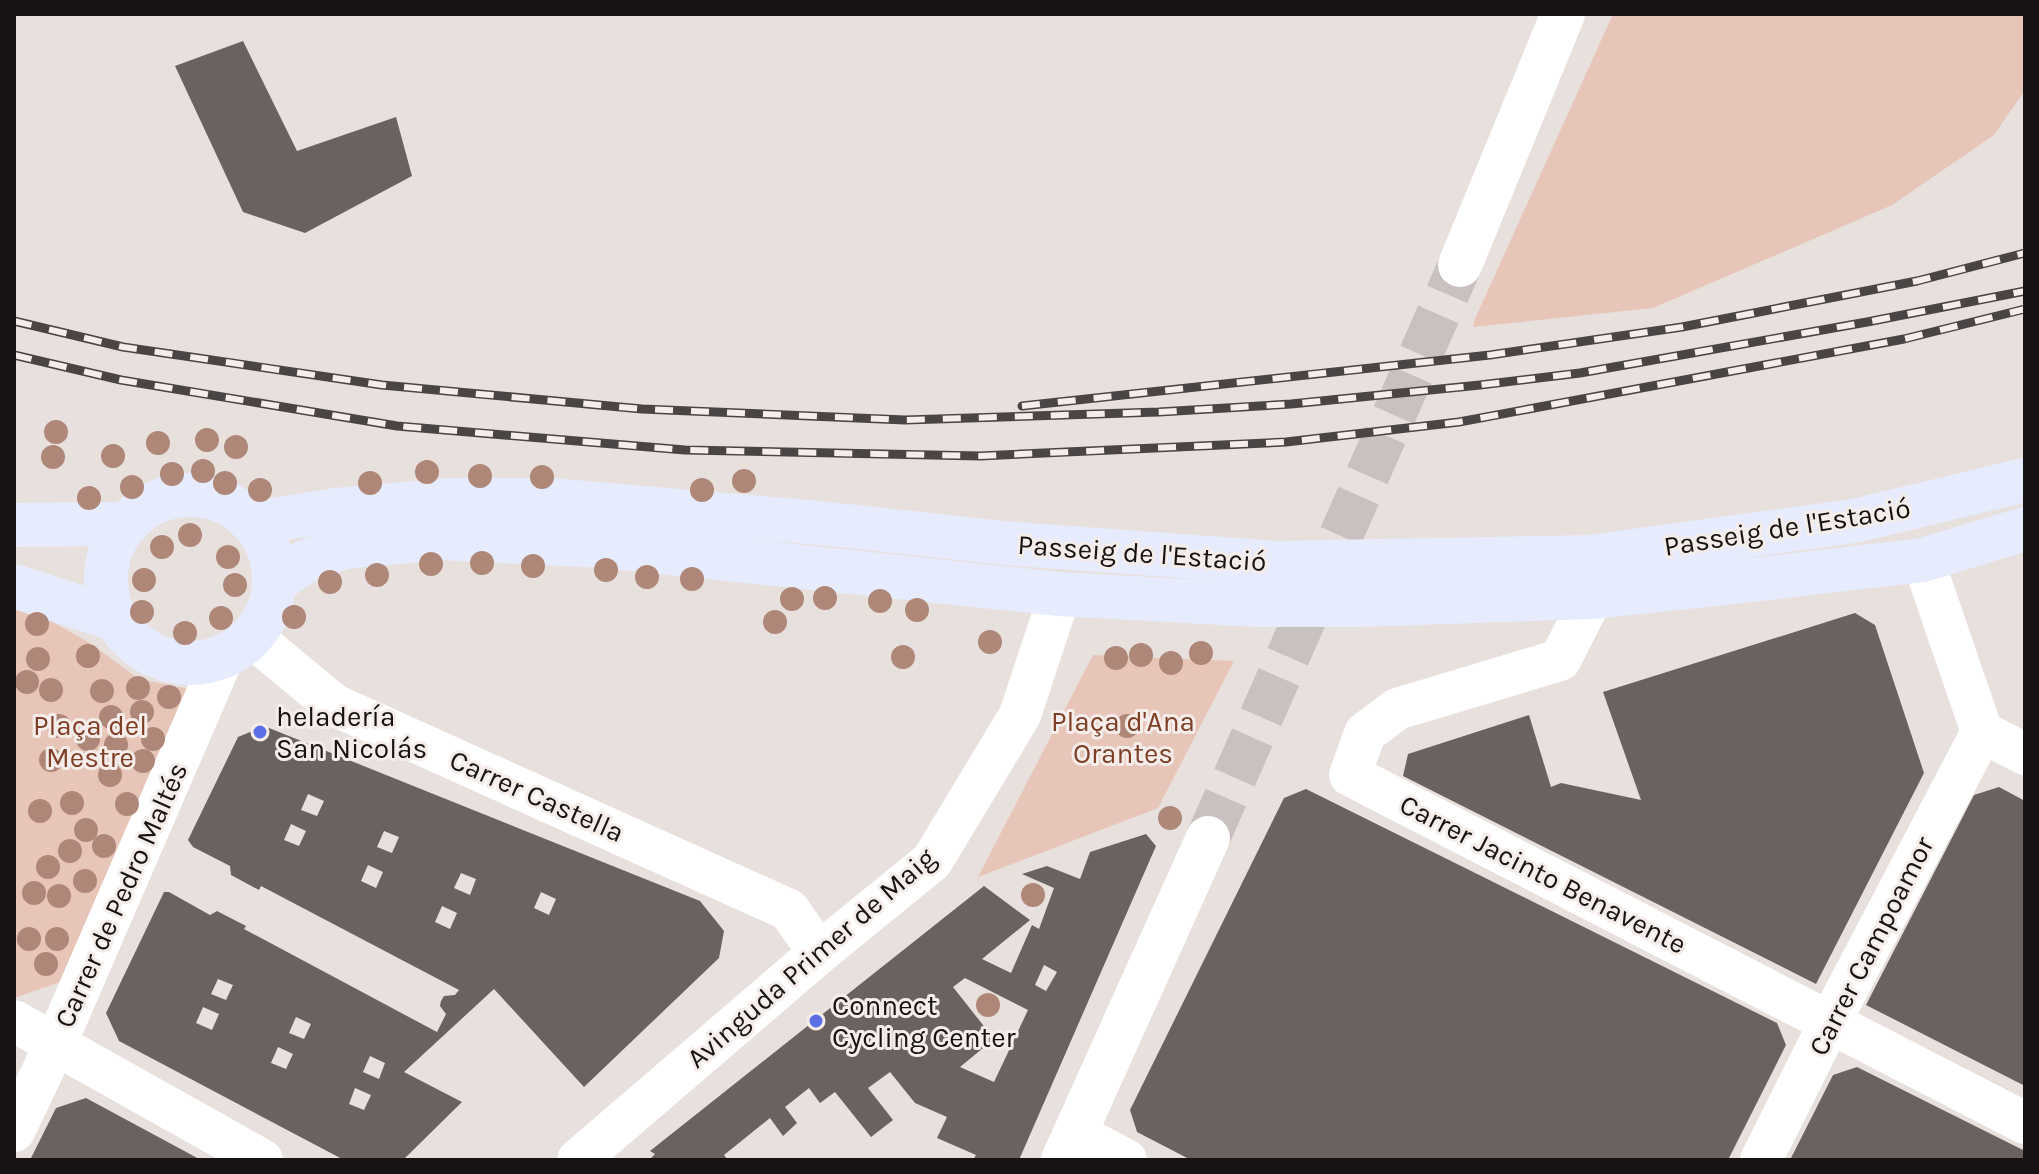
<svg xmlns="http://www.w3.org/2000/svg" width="2039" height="1174" viewBox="0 0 2039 1174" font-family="Karla,sans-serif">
<rect width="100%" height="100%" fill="#e8e0dd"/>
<!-- green -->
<g fill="#e7c5b8">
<path d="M1613 14H2025V90L1994 135 1892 205 1653 308 1473 327 1475 319Z"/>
<path d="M14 606 44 617 91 644 139 679 189 689 63 981 14 998Z"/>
<path d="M1093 655 1234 661 1158 808 978 877Z"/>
</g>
<!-- building -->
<g fill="#6a6260" fill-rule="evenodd">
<path d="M243 41 297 151 396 117 412 176 305 233 243 212 175 66Z"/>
<path d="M1855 613 1875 625 1924 773 1816 984 1403 776 1408 754 1529 715 1551 787 1561 783 1641 800 1603 692Z"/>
<path d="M264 726 700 901 724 931 719 958 584 1087 494 989 404 1072 462 1102 403 1160H344L119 1041 106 1013 164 892H169L210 915 217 911 246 926 244 929 437 1032 446 1014 440 1006 441 1001 444 996 455 995 459 990 261 886 259 890 231 875 230 866 193 847 188 840 238 737ZM308 794 324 801 317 816 301 810ZM291 824 306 831 299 846 284 840ZM384 831 399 837 392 853 377 847ZM368 865 383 872 376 888 361 881ZM461 873 476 879 470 895 454 888ZM541 892 556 899 549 915 534 908ZM442 906 457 913 450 929 435 922ZM218 979 233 985 226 1000 211 994ZM203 1007 219 1014 212 1030 196 1023ZM296 1017 311 1024 304 1039 289 1033ZM278 1047 293 1054 286 1069 271 1063ZM370 1056 385 1063 379 1079 363 1072ZM355 1088 371 1095 364 1110 349 1104Z"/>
<path d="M1999 787 2025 801V1086L1866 1005 1974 795Z"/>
<path d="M1306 789 1777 1023 1786 1045 1728 1160H1191L1137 1132 1130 1110 1284 798Z"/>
<path d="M1146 834 1156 846 1019 1160H973L976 1155 937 1138 947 1117 915 1103 890 1072 868 1088 893 1120 871 1137 835 1092 820 1103 809 1088 785 1107 797 1123 783 1136 770 1118 724 1155 728 1160H649L655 1154 650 1151 984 886 1030 920 982 959 1011 973 1032 925 1039 929 1054 888 1022 874 1047 866 1080 879 1090 852ZM1044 965 1057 972 1046 991 1035 985ZM965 978 1028 1010 994 1082 960 1067 994 1039 953 987Z"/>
<path d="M1857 1067 2025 1151V1160H1790L1833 1075Z"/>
<path d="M86 1098 201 1160H30L56 1108Z"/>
</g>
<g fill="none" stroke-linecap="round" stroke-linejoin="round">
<!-- tertiary-tunnel -->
<path stroke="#c8c1bf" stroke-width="44" stroke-dasharray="44 22" stroke-linecap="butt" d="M1208 838 1460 265"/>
<!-- minor -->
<g stroke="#fff" stroke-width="42">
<path d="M1923 560 1982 732 2025 754"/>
<path d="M1592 597 1560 660 1397 709 1365 733 1350 775 2025 1123"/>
<path d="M252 637 334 705 789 910 819 953"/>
<path d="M14 1021 262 1160"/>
<path d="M14 1131 56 1043 223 657"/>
<path d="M1075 1133 1126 1160"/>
<path d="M578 1160 819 953 932 861 1020 715 1060 594"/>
<path d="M1761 1160 1830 1022 1982 732"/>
</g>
<!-- tertiary -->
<g stroke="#fff" stroke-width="44">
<path d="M1460 265 1563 14"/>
<path d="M1063 1160 1208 838"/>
</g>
<!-- secondary -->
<g stroke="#e6ebfd" stroke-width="44">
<circle cx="190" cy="579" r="84"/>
<path d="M254 523 336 510 451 500H550L820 523 1003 543 1278 563 1589 557 1854 521 2025 480"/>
<path d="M14 525 127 524"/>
<path d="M275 582 305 562 344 547 439 538 605 546 1060 594 1258 605H1359L1592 597 1733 582 1923 560 2025 529"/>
<path d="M14 586 115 619"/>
</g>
<!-- rail casing -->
<g stroke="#4a4544" stroke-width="9">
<g id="rail">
<path d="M14 321 123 347 382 385 642 409 905 420 1159 412 1291 404 1480 385 1580 373 1867 322 2025 291"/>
<path d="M14 355 121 380 397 426 685 450 980 456 1286 442 1459 422 1904 339 2025 309"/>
<path d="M1022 406 1490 355 1682 327 1917 281 2025 253"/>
</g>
</g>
<!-- rail -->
<use href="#rail" stroke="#f5edea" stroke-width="6" stroke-dasharray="18" stroke-linecap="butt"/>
</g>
<!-- trees -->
<g fill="#ae8779">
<circle cx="56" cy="432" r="12"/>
<circle cx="207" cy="440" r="12"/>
<circle cx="158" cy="443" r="12"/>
<circle cx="236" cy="447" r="12"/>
<circle cx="113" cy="456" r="12"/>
<circle cx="53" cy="457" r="12"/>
<circle cx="203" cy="471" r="12"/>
<circle cx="427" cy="472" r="12"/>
<circle cx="172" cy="474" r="12"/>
<circle cx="480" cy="476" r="12"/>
<circle cx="542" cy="477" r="12"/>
<circle cx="744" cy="481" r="12"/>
<circle cx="225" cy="483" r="12"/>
<circle cx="370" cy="483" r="12"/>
<circle cx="132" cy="487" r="12"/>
<circle cx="260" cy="490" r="12"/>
<circle cx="702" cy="490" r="12"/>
<circle cx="89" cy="498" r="12"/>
<circle cx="190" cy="535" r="12"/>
<circle cx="162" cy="547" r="12"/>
<circle cx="228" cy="557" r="12"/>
<circle cx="482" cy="563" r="12"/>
<circle cx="431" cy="564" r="12"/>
<circle cx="533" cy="566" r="12"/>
<circle cx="606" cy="570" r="12"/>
<circle cx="377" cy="575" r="12"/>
<circle cx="647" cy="577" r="12"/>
<circle cx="692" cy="579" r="12"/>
<circle cx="144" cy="580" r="12"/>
<circle cx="330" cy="582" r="12"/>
<circle cx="235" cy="585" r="12"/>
<circle cx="825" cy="598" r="12"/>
<circle cx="792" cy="599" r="12"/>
<circle cx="880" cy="601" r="12"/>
<circle cx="917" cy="610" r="12"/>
<circle cx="142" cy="612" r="12"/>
<circle cx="294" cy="617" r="12"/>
<circle cx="221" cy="618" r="12"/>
<circle cx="775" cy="622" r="12"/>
<circle cx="37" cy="624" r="12"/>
<circle cx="185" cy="633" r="12"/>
<circle cx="990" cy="642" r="12"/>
<circle cx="1201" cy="653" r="12"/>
<circle cx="1141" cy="655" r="12"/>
<circle cx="88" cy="656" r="12"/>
<circle cx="903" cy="657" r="12"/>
<circle cx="1116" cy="658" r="12"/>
<circle cx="38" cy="659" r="12"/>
<circle cx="1171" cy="663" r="12"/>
<circle cx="27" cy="682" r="12"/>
<circle cx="138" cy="688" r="12"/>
<circle cx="51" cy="690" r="12"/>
<circle cx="102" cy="691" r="12"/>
<circle cx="169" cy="697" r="12"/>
<circle cx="142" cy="712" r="12"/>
<circle cx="111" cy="717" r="12"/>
<circle cx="59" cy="726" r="12"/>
<circle cx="1127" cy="726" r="12"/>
<circle cx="88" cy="739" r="12"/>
<circle cx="153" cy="739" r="12"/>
<circle cx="116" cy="745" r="12"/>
<circle cx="51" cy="760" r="12"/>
<circle cx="143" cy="761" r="12"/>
<circle cx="110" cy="775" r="12"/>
<circle cx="72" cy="803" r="12"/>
<circle cx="127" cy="804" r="12"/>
<circle cx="40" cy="811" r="12"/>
<circle cx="1170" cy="818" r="12"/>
<circle cx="86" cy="830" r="12"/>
<circle cx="104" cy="846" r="12"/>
<circle cx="70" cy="851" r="12"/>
<circle cx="48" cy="867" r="12"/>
<circle cx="85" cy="881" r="12"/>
<circle cx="34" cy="893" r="12"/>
<circle cx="1033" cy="895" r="12"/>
<circle cx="59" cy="896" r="12"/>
<circle cx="29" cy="939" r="12"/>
<circle cx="57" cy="939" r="12"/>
<circle cx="46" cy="964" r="12"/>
<circle cx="988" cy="1005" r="12"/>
</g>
<!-- markers -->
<g fill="#5b70e7" stroke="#f5edea" stroke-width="3">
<circle cx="260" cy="732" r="8"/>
<circle cx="816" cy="1021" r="8"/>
</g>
<g text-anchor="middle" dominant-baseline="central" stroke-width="6" stroke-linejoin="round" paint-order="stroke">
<!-- street labels -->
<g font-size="28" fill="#161312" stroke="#f5edea">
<text transform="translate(1787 527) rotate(-9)">Passeig de l'Estació</text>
<text transform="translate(1142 553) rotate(4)">Passeig de l'Estació</text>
<text transform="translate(537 796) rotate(24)">Carrer Castella</text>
<text transform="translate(1543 874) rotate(27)">Carrer Jacinto Benavente</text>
<text transform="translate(121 895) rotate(-66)">Carrer de Pedro Maltés</text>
<text transform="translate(1871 946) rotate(-63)">Carrer Campoamor</text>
<text transform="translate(811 958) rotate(-41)">Avinguda Primer de Maig</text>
</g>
<!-- poi labels -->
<g font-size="28" fill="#161312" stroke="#f5edea" text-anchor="start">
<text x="276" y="716">heladería<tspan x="276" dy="32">San Nicolás</tspan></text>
<text x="832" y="1005">Connect<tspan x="832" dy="32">Cycling Center</tspan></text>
</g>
<!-- park labels -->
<g font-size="28" fill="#7f3f27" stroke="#f5edea">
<text x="1123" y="721">Plaça d'Ana<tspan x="1123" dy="32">Orantes</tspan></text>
<text x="90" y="725">Plaça del<tspan x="90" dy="32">Mestre</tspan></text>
</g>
</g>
<!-- border -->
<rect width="2039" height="1174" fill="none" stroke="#161312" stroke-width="32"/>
</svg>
